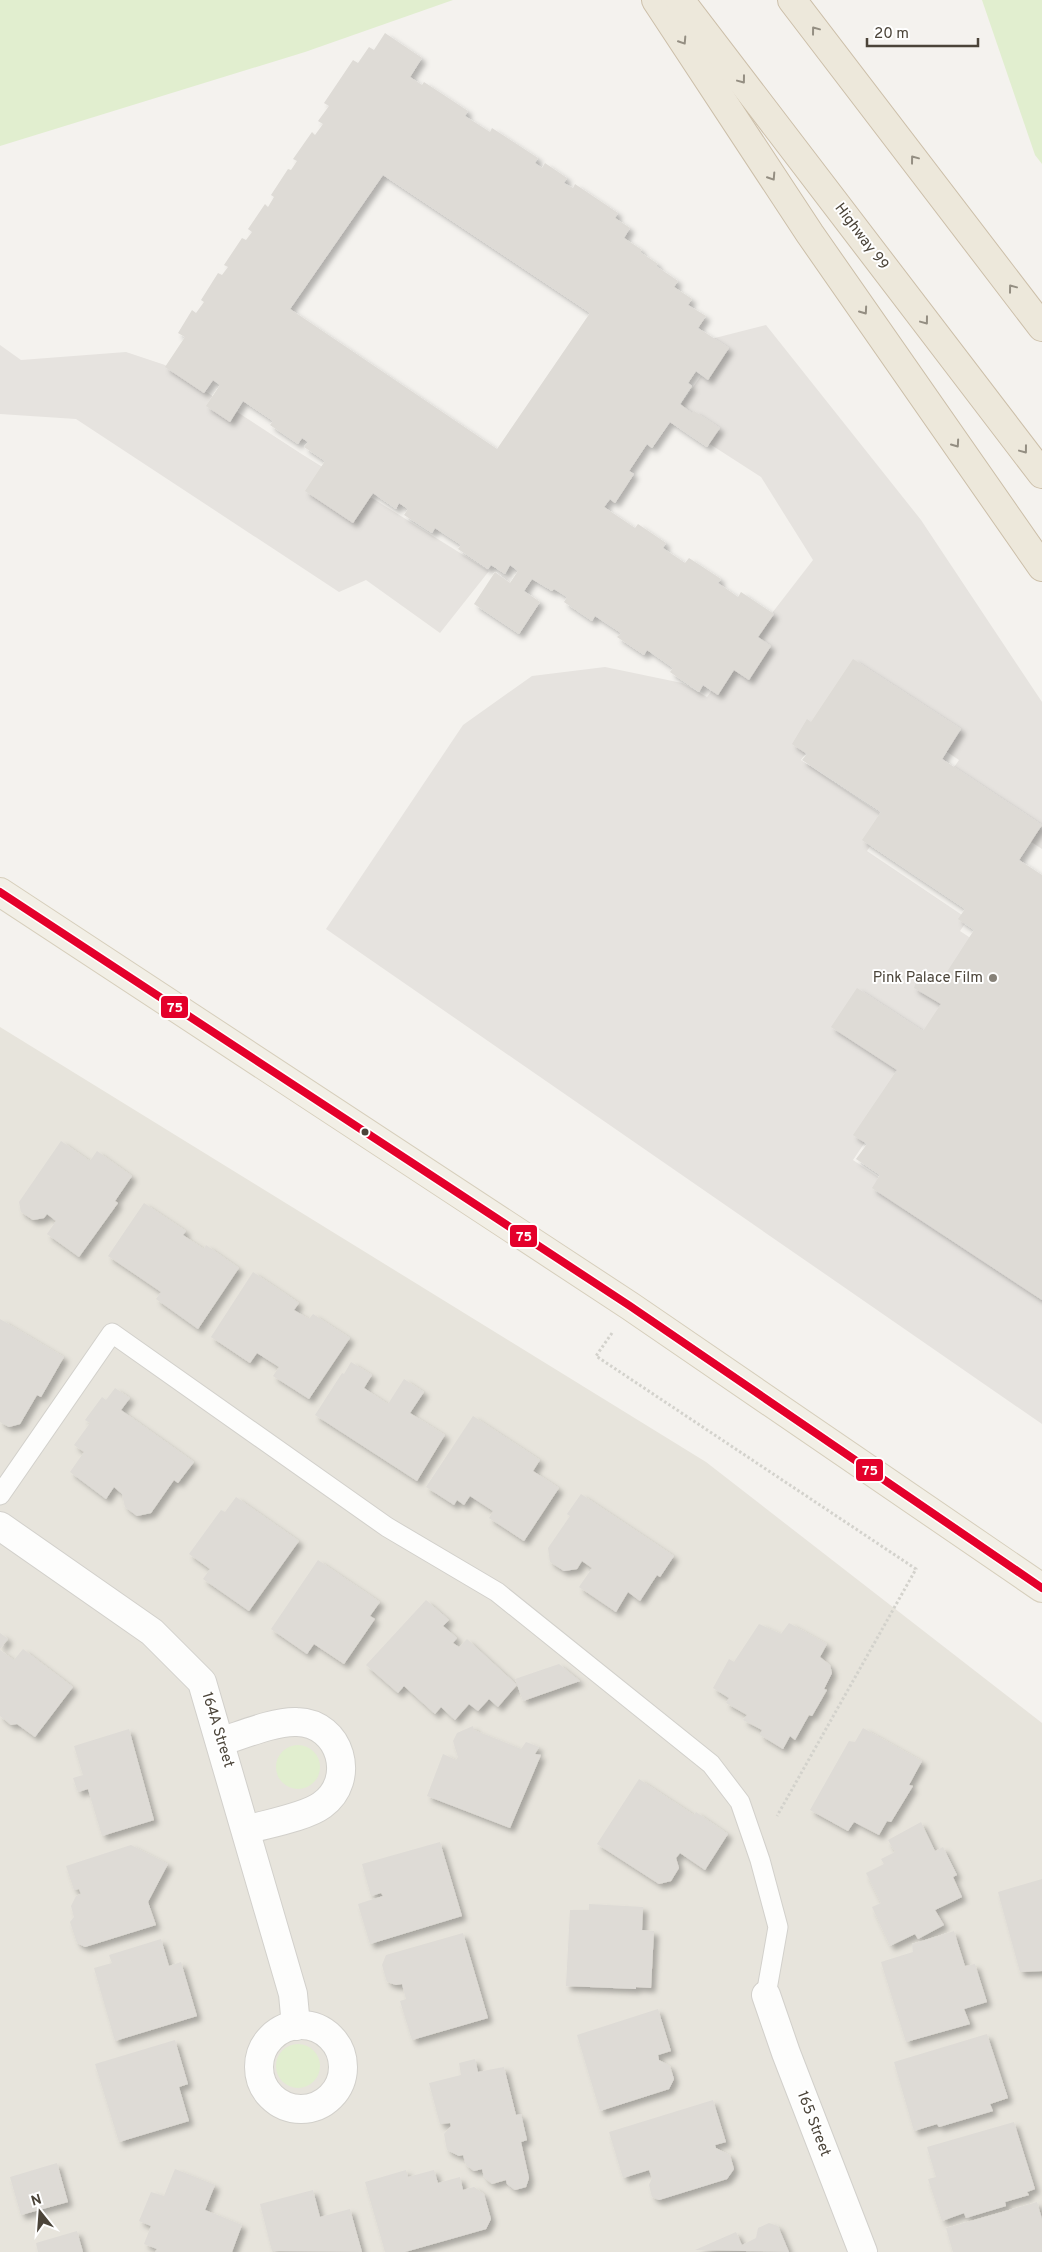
<svg xmlns="http://www.w3.org/2000/svg" width="1042" height="2252" viewBox="0 0 1042 2252" font-family="Overpass,sans-serif">
<defs>
<filter id="shadow"><feDropShadow dx="4.5" dy="4.5" stdDeviation="2.5" flood-color="#0004"/></filter>
</defs>
<rect width="100%" height="100%" fill="#f4f2ee"/>
<!-- residential -->
<path fill="#e7e4dc" d="M0 1027 706 1462 1042 1723V2252H0Z"/>
<!-- green -->
<g fill="#e1eecf">
<path d="M0 0H453L305 52 0 146Z"/>
<path d="M982 0H1042V164L1035 155Z"/>
<circle cx="298" cy="1767" r="22"/>
<circle cx="298" cy="2066" r="22"/>
</g>
<!-- parking -->
<g fill="#e6e3df">
<path d="M766 325 921 520 1042 702V849L943 783 959 760 851 687 801 760 888 819 867 851 968 919 960 931 981 945 971 985 853 1160 1042 1287V1424L326 929 463 725 532 676 605 667 682 683 707 697 813 560 761 477 671 419 714 357 707 340Z"/>
<path d="M0 345 21 360 126 352 165 365 300 453 489 571 440 633 366 580 339 592 76 419 0 414Z"/>
</g>
<!-- building -->
<g fill="#dedbd6" fill-rule="evenodd" filter="url(#shadow)">
<path d="M385 33 422 58 410 77 422 85 424 82 468 111 465 116 490 132 492 128 538 158 535 163 542 168 545 163 567 178 564 183 573 188 575 184 618 213 615 218 630 228 624 238 642 250 640 252 658 264 656 266 678 281 674 287 692 299 688 305 706 316 698 328 729 348 708 380 696 371 688 383 692 386 680 404 692 413 694 411 720 428 707 447 670 422 652 448 647 444 629 471 634 474 615 503 610 499 604 507 635 528 638 524 666 543 663 548 685 563 689 558 721 579 718 583 738 597 741 592 774 614 758 637 771 646 749 680 734 670 718 695 703 685 699 692 670 672 673 668 647 650 644 655 617 637 621 633 595 616 592 621 564 602 567 597 554 589 552 591 532 579 524 591 540 602 519 634 474 604 495 572 510 583 518 571 510 565 505 574 491 565 488 569 458 549 461 545 435 528 432 533 404 515 408 509 399 503 396 509 373 493 353 523 305 491 325 461 304 447 308 442 302 438 298 444 270 425 273 421 243 401 230 422 206 406 220 385 213 380 204 393 165 367 185 337 178 333 192 310 196 313 204 302 201 300 218 273 222 275 228 267 224 265 242 238 246 240 252 232 248 229 265 204 268 207 274 197 271 195 288 169 291 170 297 161 293 159 312 132 315 135 323 124 318 121 329 106 324 103 353 60 358 63 369 47 374 50ZM383 175 590 313 497 449 290 309Z"/>
<path d="M853 659 961 729 942 759 1042 825 1019 860 1042 875V1300L872 1188 880 1175 856 1159 867 1144 853 1135 897 1070 831 1027 857 988 923 1031 941 1004 914 988 919 972 929 974 941 981 974 930 958 919 965 909 862 840 881 812 802 760 807 754 792 744 807 719 811 722Z"/>
<path d="M61 1141 90 1161 97 1151 132 1176 115 1201 118 1203 79 1257 47 1234 56 1221 47 1214 44 1218 33 1220 21 1212 19 1202Z"/>
<path d="M144 1203 186 1231 183 1235 204 1249 206 1245 239 1268 198 1329 156 1299 161 1292 108 1256Z"/>
<path d="M253 1272 299 1303 294 1310 309 1319 313 1314 350 1338 309 1399 273 1376 279 1367 257 1353 250 1363 211 1337Z"/>
<path d="M0 1319 64 1357 41 1397 37 1395 20 1424 9 1427 0 1422Z"/>
<path d="M351 1362 372 1375 364 1388 388 1404 404 1379 424 1392 410 1413 445 1435 417 1481 315 1415 342 1373 344 1374Z"/>
<path d="M115 1388 130 1398 121 1410 194 1462 178 1483 174 1480 151 1513 137 1516 125 1507 122 1494 114 1487 106 1499 70 1472 84 1452 74 1445 90 1423 85 1420 102 1397 106 1400Z"/>
<path d="M473 1416 540 1460 533 1471 559 1488 524 1541 489 1518 493 1511 470 1496 464 1505 457 1500 454 1505 426 1487Z"/>
<path d="M581 1494 674 1556 660 1577 657 1575 640 1601 628 1592 616 1612 579 1587 592 1568 582 1561 577 1569 564 1571 550 1562 548 1548 570 1516 567 1514Z"/>
<path d="M236 1497 299 1541 249 1611 203 1579 210 1569 189 1554 221 1510 225 1512Z"/>
<path d="M318 1560 380 1602 370 1616 375 1619 344 1664 314 1644 307 1654 271 1629Z"/>
<path d="M426 1600 449 1620 443 1626 457 1638 453 1643 459 1647 467 1639 517 1685 498 1707 489 1699 478 1711 469 1704 455 1720 441 1707 435 1714 404 1686 398 1693 366 1665Z"/>
<path d="M789 1623 827 1644 820 1657 830 1665 832 1673 824 1689 827 1690 812 1716 809 1715 795 1740 790 1736 783 1749 760 1735 762 1730 743 1720 747 1715 726 1703 729 1698 713 1688 729 1659 734 1662 759 1624 781 1634Z"/>
<path d="M0 1633 8 1639 0 1649Z"/>
<path d="M23 1649 73 1687 35 1737 17 1724 11 1725 0 1716V1650L14 1660Z"/>
<path d="M559 1664 580 1681 523 1701 515 1679Z"/>
<path d="M473 1726 474 1730 521 1749 526 1742 539 1747 535 1754 541 1755 510 1828 427 1796 443 1754 456 1760 458 1757 453 1741 457 1733Z"/>
<path d="M863 1728 922 1761 909 1785 913 1786 891 1822 887 1821 879 1835 854 1822 848 1831 810 1810 849 1741 855 1742Z"/>
<path d="M129 1729 154 1820 102 1836 88 1789 78 1792 73 1778 83 1775 74 1746Z"/>
<path d="M639 1779 694 1815 696 1812 728 1834 705 1870 680 1853 676 1858 679 1868 671 1881 659 1884 597 1844Z"/>
<path d="M921 1822 935 1851 943 1847 957 1875 953 1877 962 1897 935 1910 944 1925 918 1939 915 1934 890 1946 872 1907 881 1903 866 1873 884 1864 881 1859 895 1852 888 1840Z"/>
<path d="M440 1842 462 1916 370 1944 358 1904 383 1896 381 1893 371 1896 362 1864Z"/>
<path d="M131 1845 168 1864 148 1902 156 1925 85 1947 77 1943 70 1922 74 1917 71 1906 76 1896 81 1894 79 1889 74 1890 66 1866Z"/>
<path d="M1042 1879V1971L1020 1972 998 1892Z"/>
<path d="M589 1904 643 1907 642 1930 654 1931 651 1988 636 1987V1989L566 1986 570 1910H589Z"/>
<path d="M954 1931 965 1966 975 1964 987 2002 964 2009 970 2024 906 2042 881 1962 913 1952 912 1944Z"/>
<path d="M463 1933 488 2018 412 2040 400 2001 406 1999 402 1984 396 1985 387 1982 382 1965 386 1955Z"/>
<path d="M161 1939 169 1966 181 1962 197 2016 115 2041 94 1968 112 1963 109 1955Z"/>
<path d="M658 2009 671 2051 658 2055 659 2060 670 2066 674 2079 669 2089 600 2111 577 2035Z"/>
<path d="M987 2034 1008 2098 990 2104 993 2111 939 2127 937 2124 914 2131 894 2062Z"/>
<path d="M175 2040 188 2084 179 2087 189 2121 119 2142 95 2064Z"/>
<path d="M475 2059 478 2072 504 2067 516 2115 521 2114 527 2140 521 2142 529 2178 526 2187 515 2190 507 2184 506 2180 492 2184 484 2177 482 2169 474 2171 466 2165 463 2155 459 2156 447 2150 444 2134 451 2126 450 2123 440 2124 429 2083 461 2075 459 2063Z"/>
<path d="M713 2100 726 2142 715 2145 716 2148 730 2155 734 2169 727 2179 659 2200 652 2197 649 2185 652 2178 649 2170 623 2178 609 2132Z"/>
<path d="M1014 2122 1035 2189 1027 2192 1029 2195 1005 2202 1006 2206 966 2218 964 2213 942 2221 928 2179 936 2177 927 2147Z"/>
<path d="M57 2163 68 2202 21 2215 10 2177Z"/>
<path d="M175 2169 215 2185 205 2210 242 2225 232 2252H155L157 2249 144 2244 151 2226 139 2221 151 2192 164 2196Z"/>
<path d="M406 2170 408 2177 434 2170 438 2183 460 2177 463 2190 474 2187 484 2194 491 2219 486 2229 405 2252H385L365 2182Z"/>
<path d="M313 2190 320 2217 350 2209 362 2252 272 2251 260 2204Z"/>
<path d="M1037 2202 1042 2219V2252H953L946 2228Z"/>
<path d="M769 2223 778 2226 789 2252 695 2250 736 2232 742 2245 756 2238 758 2228Z"/>
<path d="M77 2231 83 2252H38L36 2243Z"/>
</g>
<g fill="none" stroke-linecap="round" stroke-linejoin="round">
<!-- service casing -->
<g stroke="#d2d0cb" stroke-width="21">
<path id="service" d="M0 1495 112 1333 387 1527 497 1592 711 1764 740 1802 760 1860 778 1927 766 1995"/>
</g>
<!-- minor casing -->
<g stroke="#d2d0cb" stroke-width="30">
<g id="minor">
<path d="M0 1526 152 1632 202 1682 293 1994 296 2026"/>
<path d="M220 1742C242 1735 275 1721 297 1722 341 1723 357 1780 322 1805 306 1817 266 1824 246 1830"/>
<path d="M766 1995 786 2053 863 2252"/>
<circle cx="301" cy="2067" r="42"/>
</g>
</g>
<!-- primary casing -->
<g stroke="#d6cebb" stroke-width="30">
<path id="primary" d="M0 892 630 1306 1042 1588"/>
</g>
<!-- motorway casing -->
<g stroke="#ccbfa9" stroke-width="30">
<g id="motorway">
<path d="M656 0 810 234 1042 567"/>
<path d="M680 0 1042 474"/>
<path d="M792 0 1042 327"/>
</g>
</g>
<!-- path -->
<path stroke="#d3d2cc" stroke-width="3" stroke-dasharray="2.5 2.5" stroke-linecap="butt" d="M612 1333 596 1356 916 1569 777 1816"/>
<!-- service -->
<use href="#service" stroke="#fdfdfc" stroke-width="19"/>
<!-- minor -->
<use href="#minor" stroke="#fdfdfc" stroke-width="28"/>
<!-- primary -->
<use href="#primary" stroke="#f2efe6" stroke-width="28"/>
<!-- motorway -->
<use href="#motorway" stroke="#ede8db" stroke-width="28"/>
<!-- bus-1 casing -->
<g stroke="#fff" stroke-width="11">
<path id="bus-1" d="M0 892 630 1306 1042 1588"/>
</g>
<!-- bus-1 -->
<use href="#bus-1" stroke="#e4002b" stroke-width="8"/>
</g>
<!-- one-way arrows -->
<defs><path id="oneway-chevron" d="M-2-3.5L2.5 0L-2 3.5" fill="none" stroke-width="1.6" stroke-linecap="round" stroke-linejoin="round" transform="scale(1.25)"/></defs>
<g stroke="#948e82">
<use href="#oneway-chevron" transform="translate(815 30) rotate(-127)"/>
<use href="#oneway-chevron" transform="translate(683 41) rotate(57)"/>
<use href="#oneway-chevron" transform="translate(742 80) rotate(53)"/>
<use href="#oneway-chevron" transform="translate(914 159) rotate(-127)"/>
<use href="#oneway-chevron" transform="translate(772 177) rotate(57)"/>
<use href="#oneway-chevron" transform="translate(1012 288) rotate(-127)"/>
<use href="#oneway-chevron" transform="translate(864 311) rotate(55)"/>
<use href="#oneway-chevron" transform="translate(925 321) rotate(53)"/>
<use href="#oneway-chevron" transform="translate(956 444) rotate(55)"/>
<use href="#oneway-chevron" transform="translate(1024 450) rotate(53)"/>
</g>
<!-- markers -->
<circle fill="#868178" stroke="#fff" stroke-width="2" cx="993" cy="978" r="5"/>
<circle fill="#4b4439" stroke="#fff" stroke-width="2" cx="365" cy="1132" r="4.5"/>
<g text-anchor="middle" dominant-baseline="central" stroke-width="4" stroke-linejoin="round" paint-order="stroke">
<!-- street labels -->
<g font-size="15" fill="#4b4439" stroke="#fff">
<text transform="translate(861 237) rotate(53)">Highway 99</text>
<text transform="translate(217 1730) rotate(73)">164A Street</text>
<text transform="translate(813 2124) rotate(69)">165 Street</text>
</g>
<!-- poi labels -->
<g font-size="15" fill="#4b4439" stroke="#fff" text-anchor="end">
<text x="983" y="978">Pink Palace Film</text>
</g>
</g>
<g stroke="#fff" stroke-width="2">
<rect x="160" y="995" width="29" height="24" rx="5" fill="#e4002b"/>
<rect x="509" y="1224" width="29" height="24" rx="5" fill="#e4002b"/>
<rect x="855" y="1458" width="29" height="24" rx="5" fill="#e4002b"/>
</g>
<g font-size="14" text-anchor="middle" font-weight="bold" fill="#fff">
<text x="175" y="1012">75</text>
<text x="524" y="1241">75</text>
<text x="870" y="1475">75</text>
</g>
<!-- north arrow -->
<g transform="translate(40 2212) rotate(343)" stroke="#ffffff" stroke-width="4" paint-order="stroke">
<path d="M0-4L9 19L0 12L-9 19Z" fill="#4b4439"/>
<text y="-8" font-size="14" font-weight="bold" text-anchor="middle" fill="#4b4439">N</text>
</g>
<!-- scale -->
<path d="M867 38v8h111v-8" fill="none" stroke="#4b4439" stroke-width="2.5"/>
<text x="874" y="38" font-size="15" fill="#4b4439" stroke="#ffffff" stroke-width="4" paint-order="stroke">20 m</text>
</svg>
